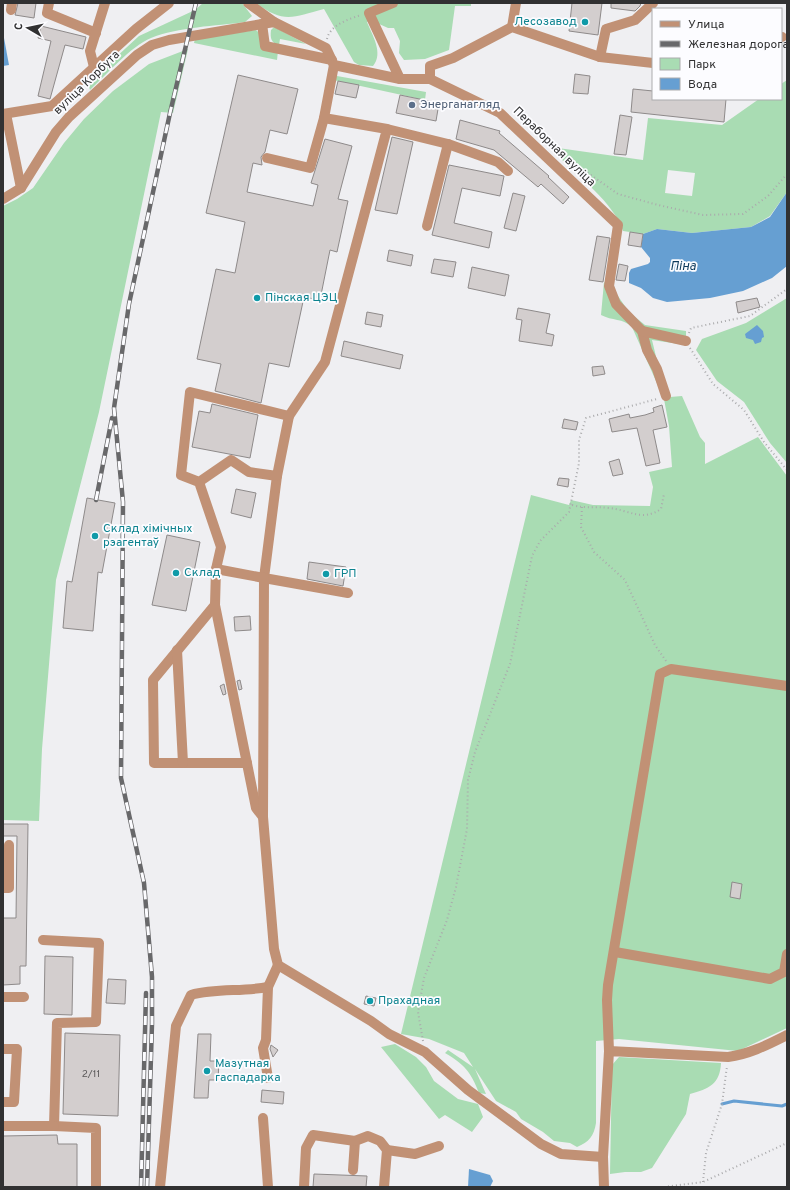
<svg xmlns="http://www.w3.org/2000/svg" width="790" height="1190" viewBox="0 0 790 1190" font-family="Overpass,sans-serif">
<rect width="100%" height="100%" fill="#efeff2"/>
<!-- green -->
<g fill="#a9dcb3" fill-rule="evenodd">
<path d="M203 3H242L252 16 245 22C216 26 178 27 151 38 131 46 106 75 90 90L88 83 139 36 195 10Z"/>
<path d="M256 3H471V6H455L449 50 425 59 404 60 399 53 400 41 394 28H388L377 23 375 19 367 22C372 35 384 53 373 66L359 65 354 62 324 9C293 17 284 24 256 3Z"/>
<path d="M274 27 306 44 280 39 279 45C271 43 270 38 271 30Z"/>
<path d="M256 30 278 51 277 60 194 43 195 39Z"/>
<path d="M188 49 173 113 161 112 99 412 56 580 42 749 39 821 3 820V206L17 199 33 188 64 143 84 119 113 91 149 64Z"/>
<path d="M337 76 426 92 425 100 333 80Z"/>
<path d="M787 80V192L770 216 751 227 692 233 657 229 643 234 623 231C615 204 576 174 556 154L558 148 643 160 648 118 722 125 759 99H781V84ZM668 170 695 173 692 196 665 193Z"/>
<path d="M604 282 611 288V286L629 312 645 325 686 331V345L652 340 660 373 670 397 682 396 700 437 705 443V464L758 437 787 476V1028L738 1051 619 1039 596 1041V1123C594 1136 589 1142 577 1147L570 1143 554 1141 543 1132 521 1119 516 1112 496 1101 475 1069 486 1094 479 1093C471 1072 464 1064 445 1053L448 1050 473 1067 464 1053 429 1039 401 1034 531 495 569 505 571 500 593 505 650 506 653 487 649 472 672 467 669 426 664 399 632 327C623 318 612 321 601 315Z"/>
<path d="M787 298V463L770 443 744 402 717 381 696 350 702 339 746 323Z"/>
<path d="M395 1044 416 1057 426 1067 434 1081 458 1099 478 1104 483 1117 472 1132 445 1115 439 1119 381 1047Z"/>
<path d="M619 1057 721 1063C720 1084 709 1089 690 1094L686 1114 652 1168 641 1172H625L610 1174 612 1065Z"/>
</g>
<!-- water -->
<g fill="#669fd2">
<path d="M4 38 9 65 3 66V39Z"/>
<path d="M787 192V266L772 278 743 291 710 298 667 302 653 298 641 288 629 283V273L631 269 648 264 650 262V258L641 247 643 234 657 229 692 233 751 227 770 217Z"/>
<path d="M757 325 763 331 764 337 762 338 761 342 755 344 753 340 746 338 745 334Z"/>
<path d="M469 1169 490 1175 493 1181 490 1187H468Z"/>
</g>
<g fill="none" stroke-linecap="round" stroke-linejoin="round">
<!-- stream -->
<path stroke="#669fd2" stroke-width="3" d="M722 1104 734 1101 782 1106 787 1104"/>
</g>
<!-- building -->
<g fill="#d3cece" stroke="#8e8a8a">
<path d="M18 3H36L34 18 15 15Z"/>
<path d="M572 3H602L598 35 569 31Z"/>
<path d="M611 3H641L640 6 635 11 611 8Z"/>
<path d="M41 26 86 37 83 49 65 45 50 99 38 96 51 41 38 38Z"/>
<path d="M575 74 590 76 588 94 573 93Z"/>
<path d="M238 75 298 89 287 134 270 130 265 152 261 157 262 165 253 163 247 192 313 206 318 185 311 183 325 139 352 146 338 199 348 201 337 252 330 250 320 300 304 297 289 367 269 363 261 403 215 391 221 364 197 359 216 269 235 273 245 222 206 213Z"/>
<path d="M338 81 359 85 356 98 335 94Z"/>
<path d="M633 89 653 91V99H726L724 122 631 112Z"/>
<path d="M400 95 439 103 436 121 396 113Z"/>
<path d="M620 115 632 117 626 155 614 154Z"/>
<path d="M460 120 500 131 499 133 549 176 548 177 569 197 563 204 541 184 538 187 494 150 456 139Z"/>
<path d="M392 137 413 142 397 214 375 210Z"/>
<path d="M449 165 504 176 500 196 462 188 454 223 492 232 489 248 432 235Z"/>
<path d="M513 193 525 196 516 231 504 228Z"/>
<path d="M630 232 643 234 641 247 628 245Z"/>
<path d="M597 236 610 238 603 282 589 280Z"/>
<path d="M389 250 413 255 411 266 387 261Z"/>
<path d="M434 259 456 262 453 277 431 273Z"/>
<path d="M619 264 628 266 625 281 616 280Z"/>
<path d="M472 267 509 275 505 296 468 288Z"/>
<path d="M757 298 760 307 738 313 736 302Z"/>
<path d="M518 308 550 314 546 333 554 335 552 346 519 341 522 320 516 319Z"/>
<path d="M367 312 383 315 381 327 365 324Z"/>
<path d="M344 341 403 355 400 369 341 356Z"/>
<path d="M603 366 605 374 593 376 592 367Z"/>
<path d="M212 404 258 415 250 458 192 447 199 411 210 413Z"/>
<path d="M662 405 667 427 653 430 660 463 646 466 637 428 612 432 609 419 629 414 630 418 645 415 654 412 653 408Z"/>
<path d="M564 419 578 422 576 430 562 428Z"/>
<path d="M619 459 623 474 613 476 609 462Z"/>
<path d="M559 478 569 479 568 487 557 485Z"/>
<path d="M236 489 256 493 251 518 231 513Z"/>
<path d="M87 498 115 503 102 573 98 572 93 631 63 628 67 581 72 582Z"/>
<path d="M167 535 200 542 186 611 152 605Z"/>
<path d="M309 562 346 567 343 586 307 579Z"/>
<path d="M250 616 251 630 235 631 234 617Z"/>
<path d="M240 680 242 689 239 690 237 681Z"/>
<path d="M224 684 226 694 223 695 220 686Z"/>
<path d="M3 824H28L26 966H20V984L3 985V918H16L17 836H3Z"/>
<path d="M732 882 742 884 740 899 730 897Z"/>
<path d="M45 956 73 957 72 1015 44 1014Z"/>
<path d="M108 979 126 980 125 1004 106 1003Z"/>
<path d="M366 996 376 998 374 1006 364 1004Z"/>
<path d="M65 1033 120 1035 118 1116 63 1114Z"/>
<path d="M198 1034H211L210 1061H219L218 1080H209L208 1098H194Z"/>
<path d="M271 1045 278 1050 273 1057 270 1049Z"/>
<path d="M262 1090 284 1092 283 1104 261 1102Z"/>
<path d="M57 1135 58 1144H77V1187H3V1136Z"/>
<path d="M314 1174 367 1176 366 1187H313Z"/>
</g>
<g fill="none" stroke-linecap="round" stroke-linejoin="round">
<!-- path -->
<g stroke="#aaaaac" stroke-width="2" stroke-dasharray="1 3" stroke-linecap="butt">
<path d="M327 39C330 25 349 19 361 15"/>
<path d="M569 165 588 173 618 194 658 205 703 215 743 214 768 196 787 174"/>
<path d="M689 333 691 328 750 316 787 289"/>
<path d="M690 348 713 384 744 410 764 442 787 470"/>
<path d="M572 505C587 509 595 506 609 508 630 510 641 522 661 509L664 494"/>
<path d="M582 507 581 527 594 552 625 580 655 645 666 661"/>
<path d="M423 1041 418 1012 424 978 447 920 456 887 467 829 468 780 475 752 510 664 532 556 540 541 569 512 579 463V440L586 418 657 399"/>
<path d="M703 1182 706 1153 722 1104 727 1066"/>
<path d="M664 1187 703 1182 787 1143"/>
</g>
<!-- minor -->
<g stroke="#c19175" stroke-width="10">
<path d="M49 3 47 13 96 33"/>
<path d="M248 3 274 22"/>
<path d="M393 3 369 13 400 79"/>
<path d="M11 10 12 3"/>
<path d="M262 24 265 46 332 60"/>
<path d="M512 27 516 3"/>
<path d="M781 37H782"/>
<path d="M600 57 606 29 635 20 653 3"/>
<path d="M94 67 90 51 105 3"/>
<path d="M430 79V66L453 58 512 27 600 57 653 63"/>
<path d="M3 114 52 106 136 29 169 3"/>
<path d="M6 114 21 188"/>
<path d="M387 129 448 144 498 162 508 171"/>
<path d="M267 158 310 168 324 118"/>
<path d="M3 199 21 188 56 132 69 117 137 55 152 45 169 40 274 22 326 48 334 65 400 79H430L500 113 618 225 609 286 616 304 642 331 647 350 657 369 666 396"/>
<path d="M427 226 448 144"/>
<path d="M642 331 686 341"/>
<path d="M289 416 325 362 387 129 324 118 334 65"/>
<path d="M277 476 264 578 348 593"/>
<path d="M199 482 231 460 249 472 277 476 289 416 190 392 181 475 199 482 221 547 216 569 215 605 256 808 263 817 274 949 278 965 371 1021 389 1034 425 1052 468 1090 541 1144 561 1154 603 1157"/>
<path d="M216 569 264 578 263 817"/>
<path d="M215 605 153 680 154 763H247"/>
<path d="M177 650 183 763"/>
<path d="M3 888H9V845"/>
<path d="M43 940 99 943 96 1022 57 1023 54 1126 96 1128V1187"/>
<path d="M615 952 770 979 784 972 787 954"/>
<path d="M3 997H24"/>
<path d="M3 1049H17L14 1102H3"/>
<path d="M609 1051 607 1000 608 985 660 674 671 669 787 686"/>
<path d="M268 1078 263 1048 266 1040 268 987 278 965"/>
<path d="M263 1118 268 1187"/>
<path d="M3 1126H54"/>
<path d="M387 1150 415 1154 439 1146"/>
<path d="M353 1170 355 1141 368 1136 380 1141 387 1150 384 1187"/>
<path d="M160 1187 176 1026 191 995C216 988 242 992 268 987"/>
<path d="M304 1187 306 1148 313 1135 355 1141"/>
<path d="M604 1187 603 1157 609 1051 728 1057C750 1054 767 1045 787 1035"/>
</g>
<!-- rail casing -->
<g stroke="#68686a" stroke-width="4.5">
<g id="rail">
<path d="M96 500 112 418"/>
<path d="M141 1187 146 993"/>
<path d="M147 1187 152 1024V977L144 883 121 778 123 502 114 408 129 304 170 113 196 3"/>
</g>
</g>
<!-- rail -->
<use href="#rail" stroke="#fcfcff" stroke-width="3" stroke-dasharray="9" stroke-linecap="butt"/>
</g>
<!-- markers -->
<g fill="#0f9aa8" stroke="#fcfcff" stroke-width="1.5">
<circle cx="585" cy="22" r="4"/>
<circle cx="257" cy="298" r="4"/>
<circle cx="95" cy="536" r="4"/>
<circle cx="176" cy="573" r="4"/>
<circle cx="326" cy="574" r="4"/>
<circle cx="370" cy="1001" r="4"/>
<circle cx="207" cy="1071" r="4"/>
</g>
<circle fill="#5c6f8a" stroke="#fcfcff" stroke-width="1.5" cx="412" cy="105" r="4"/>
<g text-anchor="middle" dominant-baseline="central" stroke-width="3.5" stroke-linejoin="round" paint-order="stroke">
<!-- number labels -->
<g font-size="10" fill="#5a5859">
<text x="91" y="1074">2/11</text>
</g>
<!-- culture labels -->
<g font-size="12" fill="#0d838f" stroke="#fcfcff" text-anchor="start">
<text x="577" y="22" text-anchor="end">Лесозавод</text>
<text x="265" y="298">Пінская ЦЭЦ</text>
<text x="103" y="529">Склад хімічных<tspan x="103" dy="14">рэагентаў</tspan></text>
<text x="184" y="573">Склад</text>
<text x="334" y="574">ГРП</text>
<text x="378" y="1001">Прахадная</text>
<text x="215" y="1064">Мазутная<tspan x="215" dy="14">гаспадарка</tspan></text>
</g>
<!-- street labels -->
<g font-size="12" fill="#313132" stroke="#fcfcff">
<text transform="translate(87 83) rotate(-44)">вуліца Корбута</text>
<text transform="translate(554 147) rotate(44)">Пераборная вуліца</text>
</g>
<!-- service labels -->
<g font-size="12" fill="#4e5e75" stroke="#fcfcff" text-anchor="start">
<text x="420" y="105">Энерганагляд</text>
</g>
<!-- water labels -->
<g font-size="13" font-style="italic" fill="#0e3a5c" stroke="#fcfcff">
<text x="683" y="267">Піна</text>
</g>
</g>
<!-- border -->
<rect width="790" height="1190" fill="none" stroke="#313132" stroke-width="8"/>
<!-- legend -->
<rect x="652" y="8" width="130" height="92" fill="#fcfcff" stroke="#ababad"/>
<rect x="660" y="21" width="20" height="6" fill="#c19175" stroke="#ababad"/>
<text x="688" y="28" font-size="12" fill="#313132">Улица</text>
<rect x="660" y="41" width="20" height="6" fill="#68686a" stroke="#ababad"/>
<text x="688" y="48" font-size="12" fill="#313132">Железная дорога</text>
<rect x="660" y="58" width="20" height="12" fill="#a9dcb3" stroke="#ababad"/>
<text x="688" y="68" font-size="12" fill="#313132">Парк</text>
<rect x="660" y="78" width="20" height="12" fill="#669fd2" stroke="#ababad"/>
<text x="688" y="88" font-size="12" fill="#313132">Вода</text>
<!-- north arrow -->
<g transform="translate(28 28) rotate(279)" stroke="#fcfcff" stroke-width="3" paint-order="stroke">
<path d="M0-3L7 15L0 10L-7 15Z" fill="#313132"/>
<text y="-6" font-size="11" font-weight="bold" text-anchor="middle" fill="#313132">С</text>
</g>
</svg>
